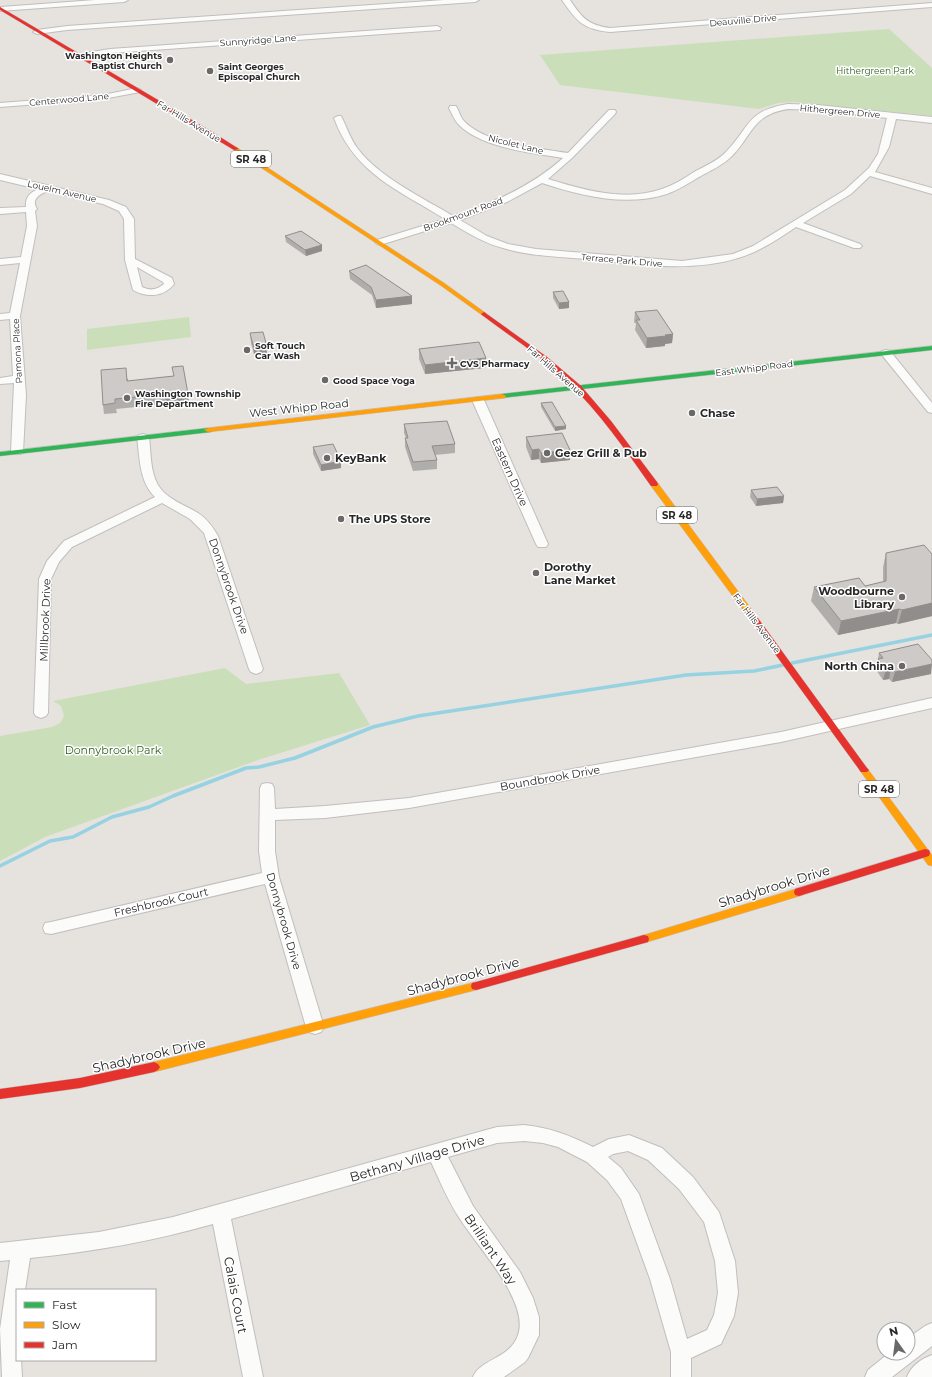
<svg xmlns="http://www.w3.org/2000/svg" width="932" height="1377" viewBox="0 0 932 1377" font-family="Montserrat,sans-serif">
<rect width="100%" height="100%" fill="#e6e2de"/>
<!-- green -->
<g fill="#cadfb9">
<path d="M889 29 932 68V116L795 102 778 103 759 109 560 85 540 55Z"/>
<path d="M189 317 191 337 87 350V329Z"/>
<path d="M225 668 246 684 339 673 370 725 258 760 45 837 0 861V736L52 727 60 723 64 716 61 706 53 701Z"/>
</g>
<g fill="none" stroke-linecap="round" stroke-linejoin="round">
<!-- stream -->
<g stroke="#96d2e2" stroke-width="3.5">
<path d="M792 663 932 635"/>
<path d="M0 866 50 841 73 837 112 817 149 807 173 796 246 768 259 767 295 758 373 727 418 716 686 675 754 671 783 665"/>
</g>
<!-- street casing -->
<g stroke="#c0bebf" stroke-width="2">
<g id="street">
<path d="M95 0H128L124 2 0 11 1 7Z"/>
<path d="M444 0H479L475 2 67 30 37 34 33 32 37 30 67 26Z"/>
<path d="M562 0H570C582 18 588 25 610 28L932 3V7L610 32C583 29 577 22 562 0Z"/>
<path d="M437 26 441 28 440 30 110 53 79 58 75 56 79 54 110 49Z"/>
<path d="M137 88 141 90 140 92 103 99 0 107V103L103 95Z"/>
<path d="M788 104 818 105 932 117V123L896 119 889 147 875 172 932 188V194L870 176 851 194 803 223 860 244 862 246 860 248H854L796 227C778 239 759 252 738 258 689 273 637 264 587 259 559 257 530 256 503 248 484 243 468 233 451 223L380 245 377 244 375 242 377 240 445 219C398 190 354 173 334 118L338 116H341C347 127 350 139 358 149 379 177 423 198 453 216 494 203 532 186 563 158 532 153 481 148 458 124 454 119 452 114 449 108L450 106H456C459 111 460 116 463 120 484 144 538 148 568 153L609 110H615L616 112 615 114 572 158 548 179C584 190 625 202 662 189 673 185 684 179 694 172 705 166 717 161 725 153 751 127 745 111 788 104ZM788 109 818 110 887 118 878 154 869 168 845 190 753 246 733 254 682 261 536 249 508 244 487 236 460 220 507 202 542 183C582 196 625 207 667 194 678 190 689 183 699 177 710 171 723 165 732 156 753 134 752 115 788 109Z"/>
<path d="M0 174 109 200 126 207 134 219 135 259 172 278 174 284C164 297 147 298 133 290L125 260 124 219 119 211 103 204 47 191C39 195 31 199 37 209L35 211 37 226 20 316 26 395 23 452 21 454H13L11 452 14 383 0 384V378L13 376 10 319 0 320V314L10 313 20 263 0 265V259L21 257 27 226 26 212 0 214V208L26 207C25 197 30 193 38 189L0 180ZM137 267 163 282 164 284C157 290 150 291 142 287Z"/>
<path d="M886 350 890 351 932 403V413L928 412 882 355 881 353 882 351Z"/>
<path d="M478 397 484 400 548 544 546 547H538L536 544 472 400Z"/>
<path d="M143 434 147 435 149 437C151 453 150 471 158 485 166 499 185 505 198 513 207 519 213 527 218 536L263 669 261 672 256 674 251 672 249 669 204 533 190 519 162 503 72 547 59 562 51 579 48 713 46 716 41 718 36 716 34 713 39 579 47 561 64 541 155 497C139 481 140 459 137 437L139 435Z"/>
<path d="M932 698V708L781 742 409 808 325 818 275 820V851L279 877 324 1027 321 1032 315 1034 309 1032 306 1027 265 884 51 934 45 933 43 928 45 923 51 922 262 873 259 851 260 788 262 784 267 783 272 784 274 788 275 809 325 806 409 798 781 732Z"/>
<path d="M524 1125C551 1128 569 1135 593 1147L609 1139 629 1135 662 1148 693 1177 719 1212 735 1261 738 1293 734 1316 721 1344 691 1358V1377H671V1352L650 1279 621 1199 607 1180 587 1162 558 1147 543 1143 524 1141 497 1143 448 1157 473 1206 520 1272 533 1298 539 1317V1335L528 1358 525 1362 504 1377H473C480 1359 510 1359 518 1335 530 1302 477 1246 460 1219 448 1201 440 1181 431 1162L231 1219 263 1377H243L213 1224C153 1241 92 1252 30 1258L25 1290H17V1360H21L22 1377H2L0 1329 10 1260 0 1261V1243L99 1232 173 1217 497 1127ZM628 1151 648 1160 679 1189 704 1222 715 1261 718 1293 714 1315 707 1330 687 1339 670 1279 639 1194 621 1168 608 1157 613 1154Z"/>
<path d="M932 1323V1346L892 1377H865L868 1370 889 1353H908V1338L925 1326Z"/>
<path d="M932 1355V1377H907C911 1366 921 1359 932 1355Z"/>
</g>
</g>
<!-- fast casing -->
<g stroke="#c0bebf" stroke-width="1">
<g id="fast">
<path d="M932 346V350L502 398 498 396 502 394Z"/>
<path d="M208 428 212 430 211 432 0 456V452Z"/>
</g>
</g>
<!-- slow casing -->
<g stroke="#c0bebf" stroke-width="1">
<g id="slow">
<path d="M236 147 444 283 487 314 484 316 482 315 440 285 234 150V148Z"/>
<path d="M502 394 506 396 505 398 208 432 204 430 208 428Z"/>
<path d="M651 482H657L752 610 753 612 752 614H746L651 486 650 484Z"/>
<path d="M864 767 867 768 932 855V866L928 865 861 772 859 770 861 768Z"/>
<path d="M799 888 803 889 804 892 803 895 644 943 640 942 639 939 640 936 644 935Z"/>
<path d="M476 982 480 983 481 986 480 989 476 990 154 1072 150 1070 148 1067 150 1064 154 1062Z"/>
</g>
</g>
<!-- jam casing -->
<g stroke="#c0bebf" stroke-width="1">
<g id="jam">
<path d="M0 7 209 130 239 149 234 150 0 10Z"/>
<path d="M484 312 547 357 581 386 611 421 657 482 658 484 657 486H651C625 449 599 412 567 381 541 356 510 336 482 315L481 314Z"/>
<path d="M749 609 752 610 867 768 869 770 867 772H861L746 614 745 612Z"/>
<path d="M925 849 929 850 930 853 929 856 799 896 795 895 794 892 795 889Z"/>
<path d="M644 935 648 936 649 939 648 942 476 990 472 989 471 986 472 983 476 982Z"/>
<path d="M154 1062 158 1064 160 1067 158 1070 154 1072 80 1088 0 1099V1089L80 1078Z"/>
</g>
</g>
<!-- street -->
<use href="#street" fill="#fbfbfa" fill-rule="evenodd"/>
<!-- fast -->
<use href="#fast" fill="#30b455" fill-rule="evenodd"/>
<!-- slow -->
<use href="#slow" fill="#ff9f0a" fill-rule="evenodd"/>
<!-- jam -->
<use href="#jam" fill="#e5322d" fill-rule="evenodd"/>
</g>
<!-- wall -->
<g fill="#b0aeab">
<path d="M285 236 322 245V251L306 256 286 242Z"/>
<path d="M349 271 412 296V304L376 308 372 295 350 279Z"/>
<path d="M553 292 569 302V308L559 309 553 298Z"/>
<path d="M635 312 673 334 672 343 665 344V346L646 348 635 330 636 324 634 322Z"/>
<path d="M250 333 267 353 254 354 251 343Z"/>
<path d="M419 349 485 368 425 374 419 359Z"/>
<path d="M173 376 189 404 167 407 166 404 116 409 117 413 104 414 103 405 128 378V381Z"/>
<path d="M541 403 566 426V429L555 431 541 407Z"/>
<path d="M404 424 455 444V453L435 455 437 460V469L413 471 405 447V438H406L404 433Z"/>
<path d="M526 437 570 450V460L541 463 539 459 531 460 526 447Z"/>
<path d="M313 447 341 468 321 471 313 454Z"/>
<path d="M751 490 784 496 783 503 756 506 750 497Z"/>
<path d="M886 553 932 554V616L898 624 896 623 838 635 811 601 814 587 865 586 883 582V567Z"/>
<path d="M879 653 931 674 892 682 889 679 883 680 876 670Z"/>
</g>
<!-- shaded-wall -->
<g fill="#908d8b">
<path d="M322 245V251L306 256 305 250Z"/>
<path d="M412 296V304L376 308V300Z"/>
<path d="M569 302V308L559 309V303Z"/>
<path d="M673 334 672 343 665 344V346L646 348 647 338 665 335Z"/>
<path d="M266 343 267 353 254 354 253 345Z"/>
<path d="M486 358 485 368 425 374V365Z"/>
<path d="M188 394 189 404 167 407 165 397Z"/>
<path d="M566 426V429L555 431V427Z"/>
<path d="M539 449V459L531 460 532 450Z"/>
<path d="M570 450V460L541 463V453Z"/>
<path d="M341 461V468L321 471V465Z"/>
<path d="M784 496 783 503 756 506 757 499Z"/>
<path d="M932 603V616L898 624 902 610Z"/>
<path d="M899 609 896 623 838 635 841 621Z"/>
<path d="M932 664 931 674 892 682 895 672Z"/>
<path d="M891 668 889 679 883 680 886 669Z"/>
</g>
<!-- building -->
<g fill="#cdcac7" stroke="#908d8b">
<path d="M301 231 322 245 305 250 285 236Z"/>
<path d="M366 265 412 296 376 300 371 287 349 271Z"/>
<path d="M563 291 569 302 559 303 553 292Z"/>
<path d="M657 310 673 334 665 335 666 336 647 338 636 320H640L635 312Z"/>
<path d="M263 332 266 343 253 345 250 333Z"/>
<path d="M479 342 486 358 425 365 419 349Z"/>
<path d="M183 366 188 394 165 397V394L115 399V403L103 405 101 370 126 368 127 381 174 376 172 367Z"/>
<path d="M552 402 566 426 555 427 541 403Z"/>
<path d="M447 421 455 444 432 446 437 460 413 462 405 438H408L404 424Z"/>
<path d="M562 433 570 450 541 453 539 449 532 450 526 437Z"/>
<path d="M333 444 341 461 321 465 313 447Z"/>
<path d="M777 487 784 496 757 499 751 490Z"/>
<path d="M924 545 932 554V603L902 610 899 609 841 621 814 587 859 578 865 586 886 581V553Z"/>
<path d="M918 644 932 660V664L895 672 891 668 886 669 878 659 883 658 879 653Z"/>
</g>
<!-- markers -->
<g fill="#6a6968" stroke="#fff" stroke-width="1.5">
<circle cx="170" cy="60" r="4"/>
<circle cx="210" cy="71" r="4"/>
<circle cx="247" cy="350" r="4"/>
<path d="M450 357h4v4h4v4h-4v4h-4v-4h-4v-4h4z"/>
<circle cx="325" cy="380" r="4"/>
<circle cx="127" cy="398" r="4"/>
<circle cx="692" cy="413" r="4"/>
<circle cx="547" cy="453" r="4"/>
<circle cx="327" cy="458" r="4"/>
<circle cx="341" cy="519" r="4"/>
<circle cx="536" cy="573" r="4"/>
<circle cx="902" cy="597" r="4"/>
<circle cx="902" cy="666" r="4"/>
</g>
<g text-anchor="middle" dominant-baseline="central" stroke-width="3" stroke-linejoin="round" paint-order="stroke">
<!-- far-street labels -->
<g font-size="9" fill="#282828" stroke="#fff">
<text transform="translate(743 20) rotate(-5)">Deauville Drive</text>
<text transform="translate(258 40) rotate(-4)">Sunnyridge Lane</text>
<text transform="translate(69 99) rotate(-5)">Centerwood Lane</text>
<text transform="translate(840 111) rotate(5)">Hithergreen Drive</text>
<text transform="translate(189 121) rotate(31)">Far Hills Avenue</text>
<text transform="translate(516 144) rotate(14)">Nicolet Lane</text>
<text transform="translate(62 191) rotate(13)">Louelm Avenue</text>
<text transform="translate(463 214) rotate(-20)">Brookmount Road</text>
<text transform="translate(622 260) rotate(5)">Terrace Park Drive</text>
<text transform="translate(17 351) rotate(-93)">Pamona Place</text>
<text transform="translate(754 368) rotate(-7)">East Whipp Road</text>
<text transform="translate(556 371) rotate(41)">Far Hills Avenue</text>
<text transform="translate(757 623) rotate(53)">Far Hills Avenue</text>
</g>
<!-- far-poi labels -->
<g font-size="9" font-weight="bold" fill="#282828" stroke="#fff" text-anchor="start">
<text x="162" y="55" text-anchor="end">Washington Heights<tspan x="162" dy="10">Baptist Church</tspan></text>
<text x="218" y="66">Saint Georges<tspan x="218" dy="10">Episcopal Church</tspan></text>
<text x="255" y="345">Soft Touch<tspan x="255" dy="10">Car Wash</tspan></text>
<text x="460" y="363">CVS Pharmacy</text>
<text x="333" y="380">Good Space Yoga</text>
<text x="135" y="393">Washington Township<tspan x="135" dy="10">Fire Department</tspan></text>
</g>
<!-- far-park labels -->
<g font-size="9" fill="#2e5e1f" stroke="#fff">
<text x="875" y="70">Hithergreen Park</text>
</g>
<!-- shield labels -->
<g fill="#fff" stroke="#686868" stroke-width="1">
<rect x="231" y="151" width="40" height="16" rx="3"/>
<rect x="657" y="507" width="40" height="16" rx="3"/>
<rect x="859" y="781" width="40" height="16" rx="3"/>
</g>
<g font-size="10" font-weight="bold" fill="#282828">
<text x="251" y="159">SR 48</text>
<text x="677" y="515">SR 48</text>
<text x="879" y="789">SR 48</text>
</g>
<!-- street labels -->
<g font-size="11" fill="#282828" stroke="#fff">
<text transform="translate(299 408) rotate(-6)">West Whipp Road</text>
<text transform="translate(510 472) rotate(66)">Eastern Drive</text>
<text transform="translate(229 586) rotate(71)">Donnybrook Drive</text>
<text transform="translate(45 620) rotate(-88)">Millbrook Drive</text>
<text transform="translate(550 778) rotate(-10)">Boundbrook Drive</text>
<text transform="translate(161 902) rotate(-13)">Freshbrook Court</text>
<text transform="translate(284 921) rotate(74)">Donnybrook Drive</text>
</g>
<!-- poi labels -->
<g font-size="11" font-weight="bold" fill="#282828" stroke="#fff" text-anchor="start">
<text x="700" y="413">Chase</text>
<text x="555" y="453">Geez Grill &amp; Pub</text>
<text x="335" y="458">KeyBank</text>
<text x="349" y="519">The UPS Store</text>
<text x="544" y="567">Dorothy<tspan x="544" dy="13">Lane Market</tspan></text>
<text x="894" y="591" text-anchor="end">Woodbourne<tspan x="894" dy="13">Library</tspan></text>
<text x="894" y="666" text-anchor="end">North China</text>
</g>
<!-- park labels -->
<g font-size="11" fill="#2e5e1f" stroke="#fff">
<text x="113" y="750">Donnybrook Park</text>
</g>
<!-- near-street labels -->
<g font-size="13" fill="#282828" stroke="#fff">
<text transform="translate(774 886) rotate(-17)">Shadybrook Drive</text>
<text transform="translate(463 976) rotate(-15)">Shadybrook Drive</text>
<text transform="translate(149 1055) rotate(-13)">Shadybrook Drive</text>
<text transform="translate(417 1158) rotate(-16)">Bethany Village Drive</text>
<text transform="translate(491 1249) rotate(56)">Brilliant Way</text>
<text transform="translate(236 1295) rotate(79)">Calais Court</text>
</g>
</g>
<!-- legend -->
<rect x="16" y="1289" width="140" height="72" fill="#ffffff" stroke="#a9a9a9"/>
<rect x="24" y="1302" width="20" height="6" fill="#30b455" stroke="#a9a9a9"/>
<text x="52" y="1309" font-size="12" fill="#282828">Fast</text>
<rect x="24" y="1322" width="20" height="6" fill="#ff9f0a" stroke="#a9a9a9"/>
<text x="52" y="1329" font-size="12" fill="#282828">Slow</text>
<rect x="24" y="1342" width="20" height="6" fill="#e5322d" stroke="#a9a9a9"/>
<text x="52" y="1349" font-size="12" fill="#282828">Jam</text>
<!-- north arrow -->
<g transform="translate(896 1341) rotate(346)"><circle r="19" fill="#ffffff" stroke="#a9a9a9"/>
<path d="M0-3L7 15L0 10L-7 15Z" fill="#6a6968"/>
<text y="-6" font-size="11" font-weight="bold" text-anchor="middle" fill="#282828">N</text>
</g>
</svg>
